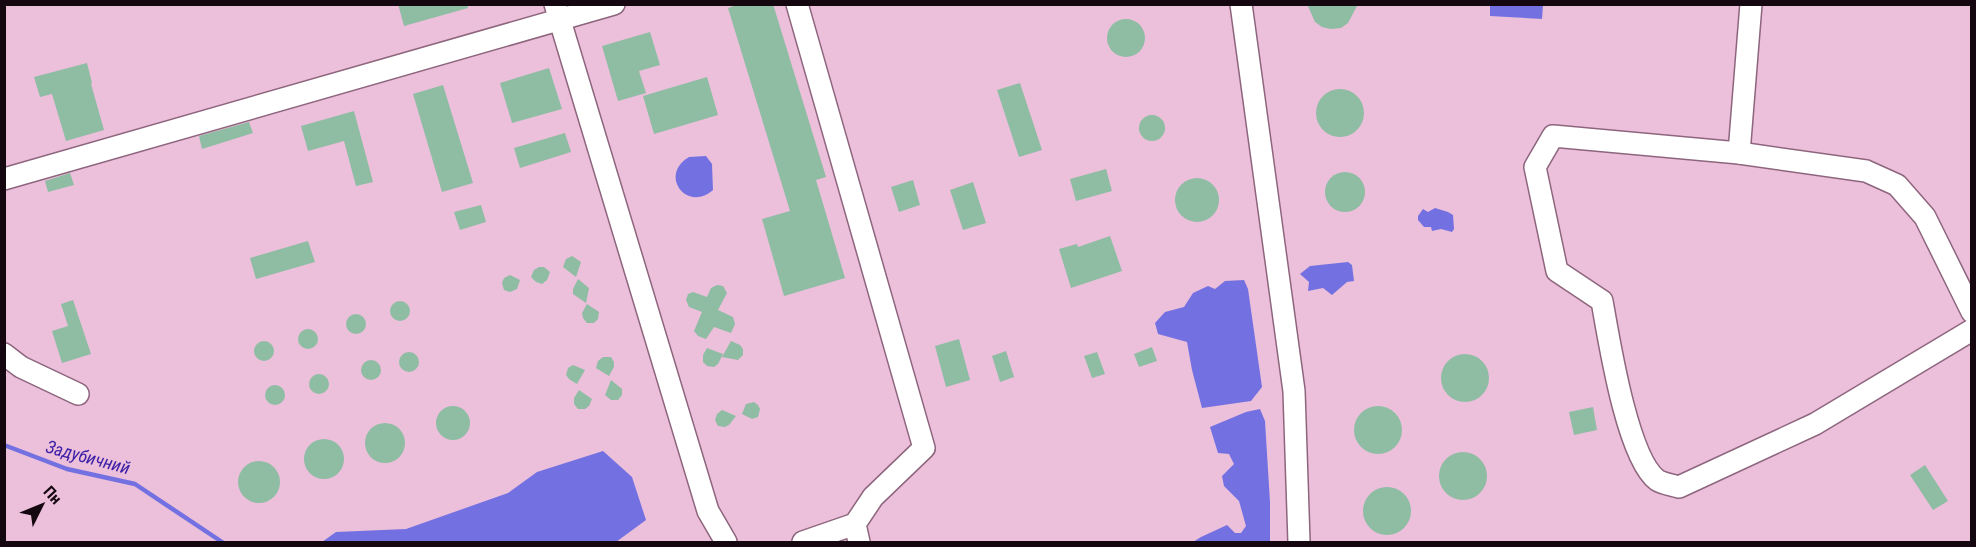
<svg xmlns="http://www.w3.org/2000/svg" width="1976" height="547" viewBox="0 0 1976 547" font-family="'Roboto Condensed',sans-serif">
<rect width="100%" height="100%" fill="#ecbfda"/>
<!-- water -->
<g fill="#7371e2">
<path d="M1490 5H1543L1542 19 1490 16Z"/>
<path d="M706 156 712 164 713 190C687 213 658 175 689 157Z"/>
<path d="M1435 208 1448 212 1453 215 1454 229 1452 232 1441 229 1432 231 1431 227H1424L1418 220V216L1423 209 1428 212Z"/>
<path d="M1348 262 1352 265 1354 281 1347 282 1332 295 1323 288 1308 291 1309 282 1300 274 1310 266Z"/>
<path d="M1244 280 1248 289 1262 387 1251 401 1202 408 1192 370 1187 342 1158 334 1155 323 1165 312 1184 307 1193 293 1208 286 1215 289 1225 281Z"/>
<path d="M1260 409 1265 421 1270 502V542H1193L1201 537 1227 525 1235 533H1241L1246 526 1239 501 1224 486 1222 476 1234 464 1229 454 1218 453 1210 427 1246 412Z"/>
<path d="M603 451 632 477 646 520 616 542H322L336 532 406 529 508 493 537 472Z"/>
</g>
<g fill="none" stroke-linecap="round" stroke-linejoin="round">
<!-- stream -->
<path stroke="#7371e2" stroke-width="4.5" d="M4 445 67 469 135 484 222 542"/>
</g>
<!-- building -->
<g fill="#8ebda4">
<path d="M398 4H467L468 8 404 26Z"/>
<path d="M740 4H773L826 177 816 180 845 278 784 296 762 219 790 211 728 8Z"/>
<path d="M1307 4H1358L1348 23 1341 28 1331 29 1322 27 1315 22Z"/>
<circle cx="1126" cy="38" r="19"/>
<path d="M650 32 660 65 639 71 646 93 618 101 602 46Z"/>
<path d="M87 63 92 83 91 84 104 130 66 141 52 94 40 97 34 77Z"/>
<path d="M549 68 562 109 512 123 500 83Z"/>
<path d="M707 77 718 115 654 134 643 96Z"/>
<path d="M1020 83 1042 150 1019 157 997 90Z"/>
<path d="M443 85 473 183 442 192 413 94Z"/>
<circle cx="1340" cy="113" r="24"/>
<path d="M354 111 373 182 356 186 344 141 308 151 301 126Z"/>
<circle cx="1152" cy="128" r="13"/>
<path d="M249 122 253 133 202 149 199 136Z"/>
<path d="M565 133 571 152 520 168 514 148Z"/>
<path d="M1106 169 1112 191 1076 201 1070 179Z"/>
<circle cx="1345" cy="192" r="20"/>
<path d="M70 173 74 185 48 192 45 181Z"/>
<circle cx="1197" cy="200" r="22"/>
<path d="M913 180 920 205 899 212 891 187Z"/>
<path d="M973 182 986 223 963 230 950 190Z"/>
<path d="M481 205 486 222 460 230 454 212Z"/>
<path d="M1110 236 1122 271 1071 288 1059 249 1077 244 1078 247Z"/>
<path d="M308 241 315 262 256 279 250 258Z"/>
<path d="M572 256 581 262 576 277 563 267 566 259Z"/>
<path d="M539 267H544L550 272 547 280 542 284 536 282 531 277 534 270Z"/>
<path d="M510 275 520 280 517 289 510 292 504 290 502 283 504 278Z"/>
<path d="M578 279 589 288 586 303 573 294V289Z"/>
<path d="M717 285 723 286 727 293 718 310 733 317 735 324 731 333 714 327 706 339 698 336 694 331 702 312 689 307 686 300 688 294 693 292 707 297 711 288Z"/>
<path d="M73 300 91 354 62 363 52 331 68 326 61 304Z"/>
<circle cx="400" cy="311" r="10"/>
<path d="M587 304 599 312 598 319 594 323H587L583 318 582 313Z"/>
<circle cx="356" cy="324" r="10"/>
<circle cx="308" cy="339" r="10"/>
<path d="M959 339 970 380 946 387 935 346Z"/>
<path d="M731 341 740 345 743 349V355L738 360 722 357Z"/>
<circle cx="264" cy="351" r="10"/>
<path d="M1152 347 1157 361 1139 367 1134 354Z"/>
<path d="M707 348 723 354 718 364 714 367 707 366 703 362V355Z"/>
<path d="M1006 351 1014 377 1000 382 992 356Z"/>
<path d="M1097 352 1105 374 1092 378 1084 356Z"/>
<circle cx="409" cy="362" r="10"/>
<circle cx="1465" cy="378" r="24"/>
<path d="M603 357H611L614 362V367L609 376 596 368 598 361Z"/>
<circle cx="371" cy="370" r="10"/>
<path d="M573 365 585 370 577 384 569 379 566 375 568 368Z"/>
<circle cx="319" cy="384" r="10"/>
<path d="M611 380 622 389V395L618 400H611L605 395Z"/>
<circle cx="275" cy="395" r="10"/>
<path d="M579 390 592 399 589 406 585 409H578L574 404V398Z"/>
<path d="M754 402 758 405 760 409 758 417 752 419 742 414 746 404Z"/>
<circle cx="453" cy="423" r="17"/>
<circle cx="1378" cy="430" r="24"/>
<path d="M1593 407 1597 430 1574 435 1569 412Z"/>
<path d="M722 410 736 416 729 425 725 427 718 426 715 420 717 414Z"/>
<circle cx="385" cy="443" r="20"/>
<circle cx="324" cy="459" r="20"/>
<circle cx="1463" cy="476" r="24"/>
<circle cx="259" cy="482" r="21"/>
<path d="M1925 465 1948 501 1933 510 1910 475Z"/>
<circle cx="1387" cy="511" r="24"/>
</g>
<g fill="none" stroke-linecap="round" stroke-linejoin="round">
<!-- minor casing -->
<g stroke="#8d667e" stroke-width="24">
<g id="minor">
<path d="M555 4 708 511 726 542"/>
<path d="M797 4 924 448 873 497 855 524 859 542"/>
<path d="M1241 4 1294 391 1299 542"/>
<path d="M1739 153 1751 4"/>
<path d="M4 179 614 4"/>
<path d="M1972 312 1925 217 1897 185 1866 171 1739 153 1553 136 1535 167 1557 271 1602 301C1609 340 1627 457 1657 480 1663 484 1673 485 1679 487L1815 424 1972 330"/>
<path d="M4 354 21 367 78 394"/>
<path d="M803 542 855 524"/>
</g>
</g>
<!-- minor -->
<use href="#minor" stroke="#fff" stroke-width="21"/>
</g>
<g text-anchor="middle" dominant-baseline="central" stroke-width="6" stroke-linejoin="round" paint-order="stroke">
<!-- water labels -->
<g font-size="18" font-style="italic" fill="#3c1fa7" stroke="#ecbfda">
<text transform="translate(88 457) rotate(15)">Задубичний</text>
</g>
</g>
<!-- border -->
<rect width="1976" height="547" fill="none" stroke="#140710" stroke-width="12"/>
<!-- north arrow -->
<g transform="translate(42 505) rotate(47)" stroke="#ecbfda" stroke-width="4.5" paint-order="stroke">
<path d="M0-4.5L10 22L0 15L-10 22Z" fill="#140710"/>
<text y="-9" font-size="16" font-weight="bold" text-anchor="middle" fill="#140710">Пн</text>
</g>
</svg>
